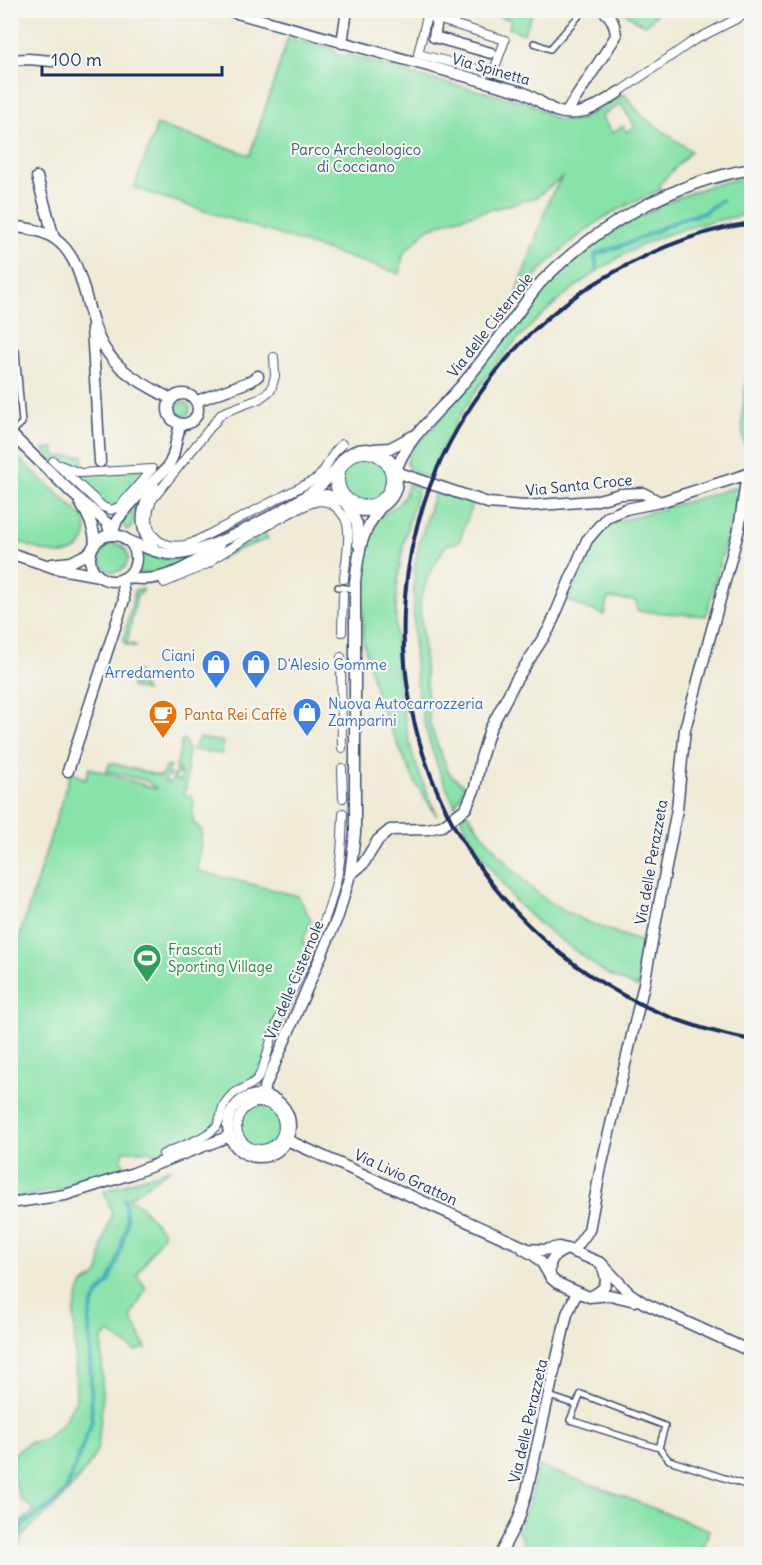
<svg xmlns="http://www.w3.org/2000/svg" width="762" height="1565" viewBox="0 0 762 1565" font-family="Delius,sans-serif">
<rect width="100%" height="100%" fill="#f6f6f2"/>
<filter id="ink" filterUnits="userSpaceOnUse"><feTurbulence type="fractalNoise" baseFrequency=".0167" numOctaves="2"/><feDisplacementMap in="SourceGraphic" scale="12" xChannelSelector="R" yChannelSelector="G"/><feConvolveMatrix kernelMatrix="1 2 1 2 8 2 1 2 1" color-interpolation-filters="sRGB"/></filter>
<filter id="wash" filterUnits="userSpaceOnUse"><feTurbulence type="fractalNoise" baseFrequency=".008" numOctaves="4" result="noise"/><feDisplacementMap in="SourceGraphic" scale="24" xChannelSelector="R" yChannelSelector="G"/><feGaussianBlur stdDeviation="1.35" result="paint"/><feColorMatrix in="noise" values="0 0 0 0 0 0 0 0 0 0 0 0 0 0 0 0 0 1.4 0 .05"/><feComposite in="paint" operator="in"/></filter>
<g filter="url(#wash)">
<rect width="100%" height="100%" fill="#f0ead6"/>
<!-- green -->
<g fill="#87e2a8" stroke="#518883" stroke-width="1.5" fill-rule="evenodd">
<path d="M482 11H533L524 34 509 28 511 20Z"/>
<path d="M623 11H654L656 15 645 25 640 22 639 23Z"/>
<path d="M288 38 333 48 336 54 343 57 348 54 421 77 530 103 555 119 573 121 582 119 624 94 642 116 691 151 659 185 661 189C642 199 620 207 602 219 569 241 540 269 515 298L550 197 562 177 537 197 448 221 427 230 403 254 400 274 134 188 157 125 250 155ZM621 104 635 126 626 132 623 126 612 133 601 116Z"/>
<path d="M751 176V214C715 220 667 231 634 249 541 299 469 382 428 478L409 469 407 462 411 450 432 429 543 291 571 262 615 229 674 199 712 185Z"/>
<path d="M751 351 752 465H751C749 457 746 449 744 442 739 416 747 377 751 351Z"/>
<circle cx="183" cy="409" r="7"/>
<path d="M54 448 56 457 83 456 84 472 152 469 111 510 48 457 44 449Z"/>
<path d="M10 450 83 517C87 526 88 536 82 544 66 566 31 546 11 539Z"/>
<circle cx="365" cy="479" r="25"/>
<path d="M420 484C414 503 408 522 404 542 390 610 394 685 412 752 418 774 429 795 437 816L416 784 379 704 363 641 362 580 371 527 381 516 399 504 405 495 408 485Z"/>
<path d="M740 486 706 616 637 611 636 601 608 598 604 615 568 601 592 540 606 525Z"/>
<path d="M436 488 473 502 459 542 446 545 429 574 420 601V608L430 725 447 769 451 775 465 786 455 806C422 739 411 679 414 605 414 592 413 577 415 564 419 538 429 513 436 488Z"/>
<path d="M137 504 131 528 127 530 121 523Z"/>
<path d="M263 529 268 539 239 549 210 563Z"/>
<circle cx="114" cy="558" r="14"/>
<path d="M144 553 162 559 187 557 189 560 164 571 136 574 141 555Z"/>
<path d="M143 589 142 593 137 595 127 643 136 645V647L125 645 126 642H123L135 590Z"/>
<path d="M134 671 139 672 142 685 146 691 131 687Z"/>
<path d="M199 738 223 742 222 754 192 750Z"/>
<path d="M184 739 188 749 186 790H184L183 794 193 797V822L202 831 198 871 298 896 311 920 302 943 313 947 281 1013 258 1078 233 1094 217 1126 163 1154 156 1155 149 1151H124L121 1161 125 1164V1168L121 1172 68 1188 11 1199V964L71 771 86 780 89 768 157 789 147 781 107 771 110 763 161 776 165 768 168 766 172 767 169 768 167 771 171 776H166L165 781 168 783 172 781 176 769 180 774 176 775 175 779 180 781 182 774 176 766 182 741Z"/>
<path d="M467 813C488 842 513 874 541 896 571 919 612 931 647 944L638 988 607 974 539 924 515 901 476 848 460 816Z"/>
<circle cx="260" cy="1126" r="23"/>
<path d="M172 1168 129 1198 141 1206 164 1233 137 1275 146 1288 131 1317 146 1348 135 1351 110 1333 102 1339V1406L98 1447 90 1464 61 1500 32 1526 22 1537 15 1554H11C10 1529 17 1525 35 1510L21 1500 12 1474 14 1454 28 1443 45 1439 63 1423 76 1399 74 1314 78 1295 83 1284 94 1278 99 1273 103 1242 112 1213 104 1191Z"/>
<path d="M538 1466 604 1489 709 1530 702 1554H506L509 1549 520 1550 524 1540 518 1532 529 1503Z"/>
</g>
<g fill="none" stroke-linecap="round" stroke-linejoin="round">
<!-- stream -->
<g stroke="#3bacb7" stroke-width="4">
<path d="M597 271 595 256 597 254 629 243 681 219 703 213 722 200"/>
<path d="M10 1551 23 1525 55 1502 66 1490 92 1421 89 1320 92 1306 98 1294 109 1282 117 1262 127 1225 125 1199"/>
</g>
</g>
</g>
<g filter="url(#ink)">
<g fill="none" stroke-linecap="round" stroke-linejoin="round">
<!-- service casing -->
<g stroke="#3b4b70" stroke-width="8">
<g id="service">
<path d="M534 43 550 49 584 10"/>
<path d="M10 293H13"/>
<path d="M10 352 16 351 22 423 11 433"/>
<path d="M338 587 355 589"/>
<path d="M549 1396 576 1405"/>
<path d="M659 1448 665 1426 581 1394 570 1420 659 1448 669 1460 752 1487"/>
</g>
</g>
<!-- pedestrian casing -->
<g stroke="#3b4b70" stroke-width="10">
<g id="pedestrian">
<path d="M427 16 505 40 493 73 418 54Z"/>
<path d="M619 92 693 41 752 11"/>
<path d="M274 357 275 376 271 390 259 399 222 413 152 500C139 531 160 554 192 543L316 479C328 470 328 456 342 444"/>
<circle cx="365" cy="479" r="25"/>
<path d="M53 461 103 507 111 510 119 507 152 469"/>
<path d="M60 465 80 473 152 469"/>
<path d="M164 583 210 563 214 558C236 545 300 503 320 501 332 501 344 513 347 524 351 540 345 562 344 579"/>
<path d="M342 632 343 594"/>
<path d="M341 657 342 748"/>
<path d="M342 768 343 798"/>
<circle cx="260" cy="1126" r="23"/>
<path d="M163 1154C178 1147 205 1139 216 1127 223 1119 218 1107 232 1095 240 1088 252 1087 258 1078 267 1064 269 1041 276 1026 296 978 325 933 336 882 342 859 342 836 343 813"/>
</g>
</g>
<!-- minor casing -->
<g stroke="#3b4b70" stroke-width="13">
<g id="minor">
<path d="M226 10 522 92C535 97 546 107 556 111 580 120 600 104 619 92"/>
<path d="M439 10 434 37 491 53"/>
<path d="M342 43 347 10"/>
<path d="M10 60 28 59 52 61"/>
<path d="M566 113 616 36C615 24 612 18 603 10"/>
<path d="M37 177 54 238"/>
<path d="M10 226C25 228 43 230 55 239 87 261 84 314 103 346 120 374 144 384 171 399"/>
<path d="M92 328 100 462"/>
<circle cx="183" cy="409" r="15"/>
<path d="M197 401 251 381 258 376"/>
<path d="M10 433 72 493 107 523 111 535"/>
<path d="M374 449 390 448 413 436"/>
<circle cx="366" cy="480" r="31"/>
<path d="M396 472C404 440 440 411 461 386 481 363 499 338 517 314 525 303 533 291 542 281 598 225 673 182 752 169"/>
<path d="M396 472 488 503 525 506 594 501 620 494 643 493 660 502"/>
<path d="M154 486C140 509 137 530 156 551"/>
<path d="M307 497 327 495 346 502"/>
<path d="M80 503C89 516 95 529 95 544"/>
<path d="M348 505 357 524 358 544"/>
<path d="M112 535 117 520 136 498 168 467 173 456 180 424"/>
<circle cx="113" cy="558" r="23"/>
<path d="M126 540C143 546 161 556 179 554 209 552 295 505 320 486 328 479 335 471 341 462"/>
<path d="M10 553 55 568 99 576"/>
<path d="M52 564 71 562 91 552"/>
<path d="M126 577C160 586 192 565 219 546"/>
<path d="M68 771 124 600 122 579"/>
<path d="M350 875 363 864 378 840 390 830 428 829 442 826 466 808 475 788 481 758 490 729 516 680 549 629 587 540 607 517 626 509 660 502 751 473"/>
<circle cx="259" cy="1126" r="31"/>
<path d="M261 1096 338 916 350 875 355 833V582C359 550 361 532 381 507"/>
<path d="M287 1140 528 1249 544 1250 559 1247 567 1249 601 1263 629 1293 644 1303 752 1352"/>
<path d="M10 1203 65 1195 131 1174 230 1136"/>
<path d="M523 1249 535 1256 542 1263 551 1278 557 1283 589 1297 610 1295 635 1301"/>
<path d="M573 1252 589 1230 601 1167 644 984 677 809 685 729 739 529 747 474"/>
<path d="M550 1275C548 1260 553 1255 567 1249"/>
<path d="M592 1296C607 1288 609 1282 602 1266"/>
<path d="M500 1554 519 1518 527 1491 567 1314 577 1292"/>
</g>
</g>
<!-- service -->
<use href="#service" stroke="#fff" stroke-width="5"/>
<!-- pedestrian -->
<use href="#pedestrian" stroke="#fff" stroke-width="8"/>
<!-- minor -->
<use href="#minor" stroke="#fff" stroke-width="10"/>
<!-- rail -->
<path stroke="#1b2f5e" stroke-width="4" d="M752 223C692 231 639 256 589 287 542 317 505 356 474 402 305 653 457 987 752 1040"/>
</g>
</g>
<!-- icons -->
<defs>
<g id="shop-pin" transform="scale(1.5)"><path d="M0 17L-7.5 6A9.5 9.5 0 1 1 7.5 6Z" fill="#3f7fe0" stroke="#f6f6f2"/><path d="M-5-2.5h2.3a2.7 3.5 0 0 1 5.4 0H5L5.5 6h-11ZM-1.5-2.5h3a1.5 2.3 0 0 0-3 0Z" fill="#fff"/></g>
<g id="cafe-pin" transform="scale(1.5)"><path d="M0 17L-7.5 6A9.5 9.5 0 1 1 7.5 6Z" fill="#e8710a" stroke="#f6f6f2"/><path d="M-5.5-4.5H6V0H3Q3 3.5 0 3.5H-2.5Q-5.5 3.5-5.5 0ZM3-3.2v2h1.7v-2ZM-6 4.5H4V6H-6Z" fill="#fff"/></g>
<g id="stadium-pin" transform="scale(1.5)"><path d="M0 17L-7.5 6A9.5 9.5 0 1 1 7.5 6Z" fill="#2e9e5b" stroke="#f6f6f2"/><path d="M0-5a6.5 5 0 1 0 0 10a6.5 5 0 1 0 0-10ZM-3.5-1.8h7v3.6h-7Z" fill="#fff"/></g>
</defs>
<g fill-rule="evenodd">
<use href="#shop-pin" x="216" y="664"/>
<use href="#shop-pin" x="256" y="664"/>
<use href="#shop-pin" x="307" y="712"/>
<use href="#cafe-pin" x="163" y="714"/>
<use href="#stadium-pin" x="147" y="958"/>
</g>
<g text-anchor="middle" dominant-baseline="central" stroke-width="4.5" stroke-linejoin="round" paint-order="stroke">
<!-- street labels -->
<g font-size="15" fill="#1b2f5e" stroke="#f6f6f2">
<text transform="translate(491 69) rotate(16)">Via Spinetta</text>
<text transform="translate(490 325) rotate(-52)">Via delle Cisternole</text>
<text transform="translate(579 485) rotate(-6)">Via Santa Croce</text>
<text transform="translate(651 862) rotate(-80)">Via delle Perazzeta</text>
<text transform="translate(294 980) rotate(-67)">Via delle Cisternole</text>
<text transform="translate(406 1177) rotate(25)">Via Livio Gratton</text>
<text transform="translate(528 1421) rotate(-77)">Via delle Perazzeta</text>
</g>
<!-- park labels -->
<g font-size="15" fill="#365c70" stroke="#f6f6f2">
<text x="356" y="149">Parco Archeologico<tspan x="356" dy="17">di Cocciano</tspan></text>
</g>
<!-- shop labels -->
<g font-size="15" fill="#366cbe" stroke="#f6f6f2" text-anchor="start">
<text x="195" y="655" text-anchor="end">Ciani<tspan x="195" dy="17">Arredamento</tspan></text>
<text x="277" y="664">D'Alesio Gomme</text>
<text x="328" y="703">Nuova Autocarrozzeria<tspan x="328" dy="17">Zamparini</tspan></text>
</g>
<!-- food labels -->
<g font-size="15" fill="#c56008" stroke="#f6f6f2" text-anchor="start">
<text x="184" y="714">Panta Rei Caffè</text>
</g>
<!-- leisure labels -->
<g font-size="15" fill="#27864d" stroke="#f6f6f2" text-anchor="start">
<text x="168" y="949">Frascati<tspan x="168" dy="17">Sporting Village</tspan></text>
</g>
</g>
<!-- margin -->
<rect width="762" height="1565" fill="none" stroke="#f6f6f2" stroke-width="36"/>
<!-- scale -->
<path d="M42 66v9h180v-9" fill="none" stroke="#1b2f5e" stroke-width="3"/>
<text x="51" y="66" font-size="18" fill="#1b2f5e" stroke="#f6f6f2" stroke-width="4.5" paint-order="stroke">100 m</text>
</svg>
